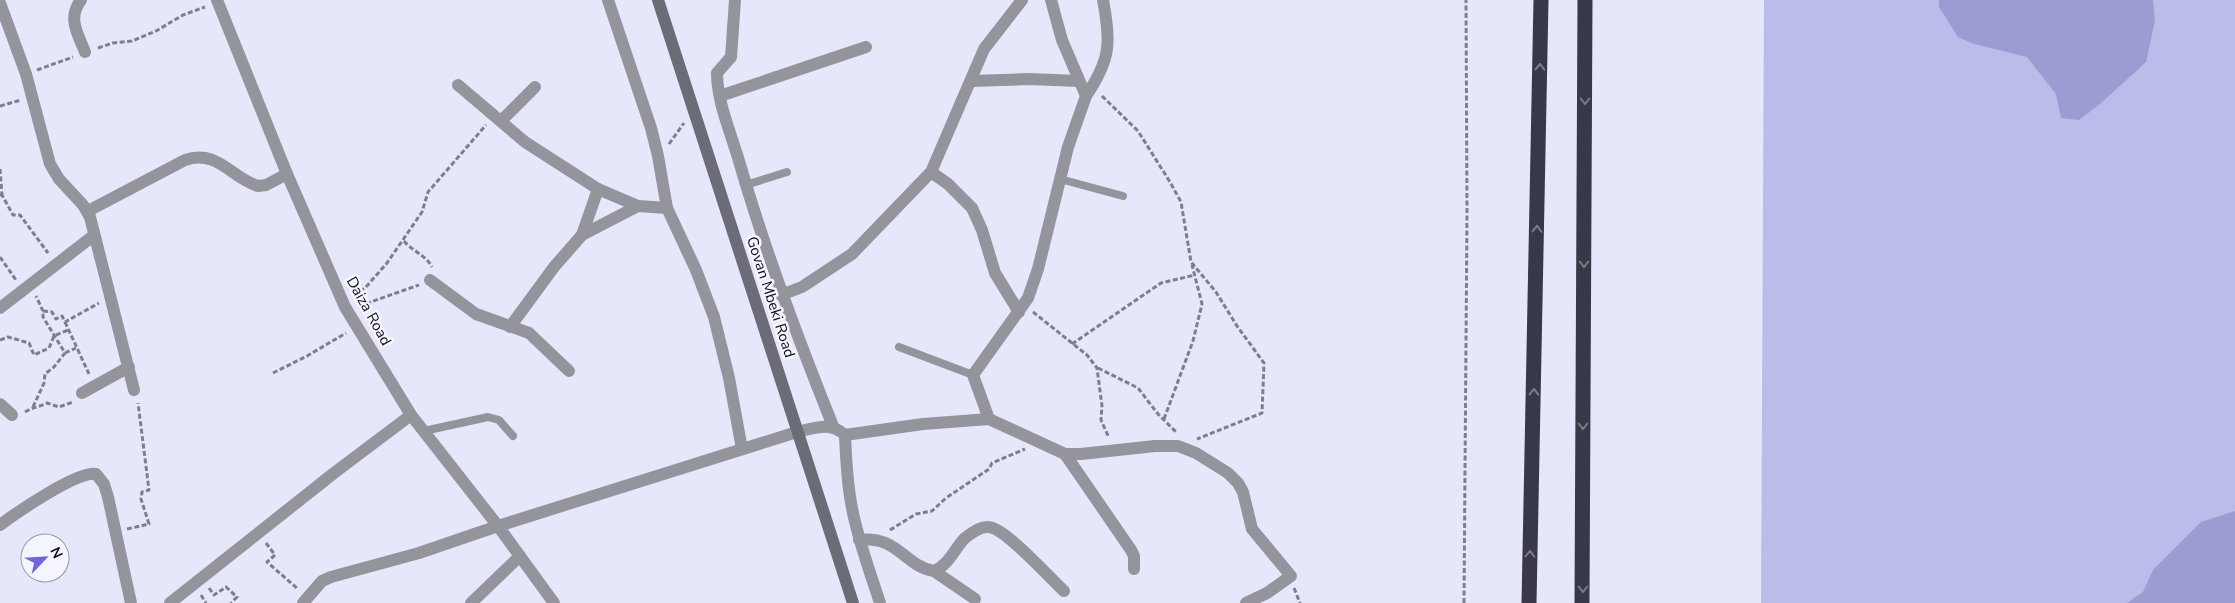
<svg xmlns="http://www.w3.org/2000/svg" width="2235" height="603" viewBox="0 0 2235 603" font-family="'Nunito Sans',sans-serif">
<rect width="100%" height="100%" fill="#e6e7fb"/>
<!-- green -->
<path fill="#bbbcea" d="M1764 0H2235V603H1761Z"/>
<!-- water -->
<g fill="#9b9cd1">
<path d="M1939 0H2153L2155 21 2146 62 2100 104 2079 120 2061 118 2056 94 2027 57 1974 44 1958 37 1939 7Z"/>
<path d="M2235 511V603H2127L2143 592 2153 570 2201 522Z"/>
</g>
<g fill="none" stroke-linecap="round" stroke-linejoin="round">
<!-- path -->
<g stroke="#7e7e8c" stroke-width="3" stroke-dasharray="5 2.5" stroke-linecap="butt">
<path d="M98 48 113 43 132 41 156 31 183 15 205 7"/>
<path d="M37 70 73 57"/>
<path d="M1102 96 1138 131 1170 182 1181 202 1191 262 1216 292 1237 326 1264 363 1262 413 1197 439"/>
<path d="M0 106 21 100"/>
<path d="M669 144 684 123"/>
<path d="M0 169 2 195"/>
<path d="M0 195H2L13 215H20L48 253"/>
<path d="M404 241C412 251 426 255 432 267"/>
<path d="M0 257 16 280"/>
<path d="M354 296 366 287 387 263 422 212 428 192 486 125"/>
<path d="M359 306 419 285"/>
<path d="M43 311 52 312 56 319 62 316 65 322 99 303"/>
<path d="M1033 312 1087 355 1097 368 1102 406 1101 420 1109 438"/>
<path d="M65 322 89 374"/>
<path d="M0 340 8 337 29 343 34 355 49 348 54 336 68 330"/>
<path d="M1072 344 1161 283 1195 275"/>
<path d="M65 353 76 348"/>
<path d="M1098 368 1138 388 1158 414 1177 433"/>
<path d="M273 373 307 356 346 333"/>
<path d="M33 407 44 383 45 374 54 367 65 353 43 317V311L36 296"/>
<path d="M25 412C33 407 40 407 47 403L59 407 73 402"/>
<path d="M1164 419 1193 341 1202 304 1192 265"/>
<path d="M127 529 149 524 141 499 142 492 149 490 138 403"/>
<path d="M890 530 916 514 932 511 946 498 989 469 992 463 1025 449"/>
<path d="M266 543 275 555 267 562 298 589"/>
<path d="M209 588 214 595 226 587 237 597 231 603"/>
<path d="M1294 588 1300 603"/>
<path d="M201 595 206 603"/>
<path d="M1464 603 1467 213 1466 0"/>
</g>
<!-- lane -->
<g stroke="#94949d" stroke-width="8">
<path d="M1060 179 1123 196"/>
<path d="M746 185 787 172"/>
<path d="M899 347 973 375"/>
<path d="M424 431 488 417 499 420 513 436"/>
</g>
<!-- street -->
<g stroke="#94949d" stroke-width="12">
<path d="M81 0C67 18 78 34 85 52"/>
<path d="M217 0 287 174 345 307 411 415 498 526 554 603"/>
<path d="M608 0 651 128 658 156 667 208 696 270 714 317 729 378 742 449"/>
<path d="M735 0 731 57 717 73C717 102 731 133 739 161 765 251 798 339 833 426"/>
<path d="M0 3 26 74 50 164 59 179 83 205 90 217 134 390"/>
<path d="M971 81 1029 79 1079 81"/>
<path d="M458 85 525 142 598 189 638 206 667 208"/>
<path d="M720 96 866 47"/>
<path d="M1086 96C1111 59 1111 42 1103 0"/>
<path d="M501 121 535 87"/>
<path d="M931 172 948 184 972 208 982 230 995 273 1019 312"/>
<path d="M88 211 185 160C218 149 231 178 258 186L266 185 287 174"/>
<path d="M582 235 638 206"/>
<path d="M430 280 476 314 529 333 569 371"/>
<path d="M781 295 802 287 852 254 931 172 984 49 1022 0"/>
<path d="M0 308 93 236"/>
<path d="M510 327 554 267 582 235 598 189"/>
<path d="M82 393 129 367"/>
<path d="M0 404 12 415"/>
<path d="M989 419 973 375 1028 298 1038 269 1068 147 1086 96 1062 40 1051 0"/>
<path d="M845 435 923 424 989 419 1065 454H1081L1155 446H1178L1196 453 1228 473 1238 483 1243 492 1252 529 1291 576 1267 593 1246 603"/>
<path d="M1065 454 1131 550 1134 556V569"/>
<path d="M0 525C16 513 77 471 96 474L104 484 108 497 131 603"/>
<path d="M859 540C898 535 904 566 934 571 949 565 954 549 965 538 971 533 980 526 989 527 1005 528 1050 578 1064 591"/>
<path d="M934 571 975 599"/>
<path d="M170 603 334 473 411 415"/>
<path d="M303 603 322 581 331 577 419 553 498 526 797 432C815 428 830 421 845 435 846 459 847 484 852 508 858 540 870 572 880 603"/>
<path d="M471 603 520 556"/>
</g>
<!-- secondary -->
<path stroke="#6b6c78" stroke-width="12" d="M658 0 853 603"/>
<!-- highway -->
<g stroke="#383848" stroke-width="15">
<path d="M1529 603 1541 0"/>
<path d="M1582 603 1585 0"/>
</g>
</g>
<!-- one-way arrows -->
<defs><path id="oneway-chevron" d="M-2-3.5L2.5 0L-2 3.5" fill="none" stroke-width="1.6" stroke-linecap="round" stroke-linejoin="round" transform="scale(1.25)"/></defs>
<g stroke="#7a7a88">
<use href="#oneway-chevron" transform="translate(1540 67) rotate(-89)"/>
<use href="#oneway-chevron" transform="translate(1585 101) rotate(90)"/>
<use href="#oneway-chevron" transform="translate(1537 229) rotate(-89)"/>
<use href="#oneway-chevron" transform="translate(1584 264) rotate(90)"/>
<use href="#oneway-chevron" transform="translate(1534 392) rotate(-89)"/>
<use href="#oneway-chevron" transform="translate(1583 426) rotate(90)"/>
<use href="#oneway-chevron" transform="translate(1530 554) rotate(-89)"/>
<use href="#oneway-chevron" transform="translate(1583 589) rotate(90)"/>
</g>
<g text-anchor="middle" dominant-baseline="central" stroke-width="5" stroke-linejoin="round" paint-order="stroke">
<!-- street labels -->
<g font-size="15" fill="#0e0e15" stroke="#f5f5fe">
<text transform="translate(771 297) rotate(72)">Govan Mbeki Road</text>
<text transform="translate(369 311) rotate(61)">Daiza Road</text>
</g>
</g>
<!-- north arrow -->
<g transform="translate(45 558) rotate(65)"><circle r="24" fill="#f5f5fe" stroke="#9999a1"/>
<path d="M0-4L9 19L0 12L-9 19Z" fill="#7064df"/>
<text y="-8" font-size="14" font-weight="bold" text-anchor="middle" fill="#0e0e15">N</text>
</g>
</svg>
